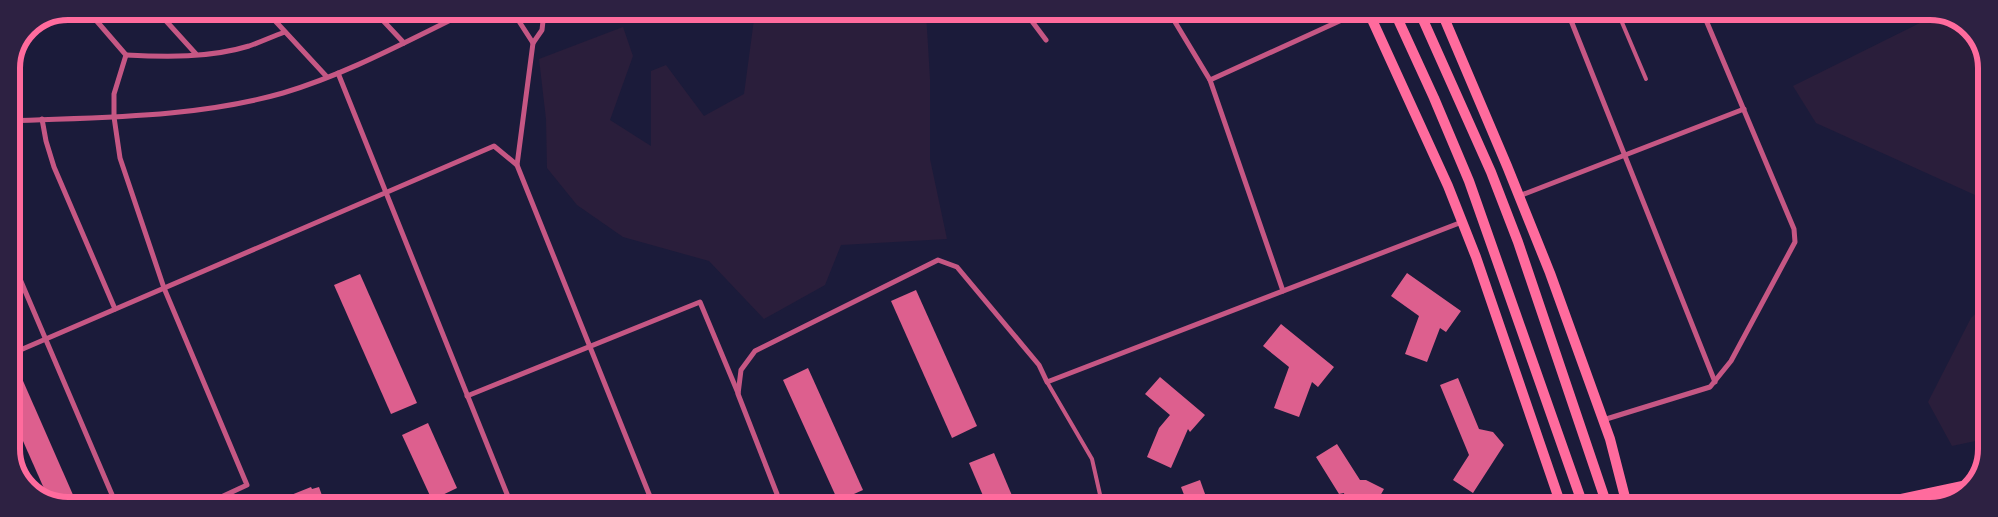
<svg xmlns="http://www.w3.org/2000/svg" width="1998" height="517" viewBox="0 0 1998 517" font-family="'Playfair Display',serif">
<rect width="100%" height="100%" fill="#1b1b3a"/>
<!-- green -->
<g fill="#2a1e3b">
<path d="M755 12H926L930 79V159L947 239 841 245 825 285 764 319 709 261 623 237 577 205 547 168 546 119 539 59 623 27 633 56 610 120 651 146V71L666 65 704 116 744 94Z"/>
<path d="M1940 13H1945L1973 31 1987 64 1986 200 1816 123 1793 86Z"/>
<path d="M1986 304 1985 439 1952 446 1928 402 1971 318Z"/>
</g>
<!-- building -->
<g fill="#dd5f8e">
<path d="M1407 273 1461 311 1446 332 1440 328 1427 362 1405 354 1419 316 1391 296Z"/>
<path d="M360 274 417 403 391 414 334 285Z"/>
<path d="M916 290 977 426 952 438 891 301Z"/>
<path d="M1281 324 1334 367 1318 387 1312 382 1299 417 1274 408 1289 367 1263 346Z"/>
<path d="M808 368 863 490 838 501 783 380Z"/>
<path d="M20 374 77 504H53L50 502 11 414V378Z"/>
<path d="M1160 377 1205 415 1190 432 1188 429 1171 468 1147 457 1159 428 1170 415 1145 394Z"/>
<path d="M1458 378 1479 429 1493 432 1504 445 1473 493 1453 480 1469 455 1440 385Z"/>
<path d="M428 423 457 488 432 500 402 435Z"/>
<path d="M1337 444 1360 480H1366L1384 489 1375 505H1344L1346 502 1344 493 1339 494 1316 457Z"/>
<path d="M994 453 1016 505H987L969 463Z"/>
<path d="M1200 480 1209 505H1188L1181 487Z"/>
<path d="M311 487 312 489 319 487 325 504H294L291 495Z"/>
</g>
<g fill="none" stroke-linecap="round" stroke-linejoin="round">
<!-- service -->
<g stroke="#c65784" stroke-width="4">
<path d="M1618 13 1646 79"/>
<path d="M1047 382 1092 459 1101 499V505"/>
</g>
<!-- minor -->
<g stroke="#c65784" stroke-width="5">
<path d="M88 11 126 55 114 94V117L120 158 164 288 247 485 206 504"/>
<path d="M157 11 196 54"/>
<path d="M266 11 327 77"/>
<path d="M375 12 404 43"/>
<path d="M513 12 533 43 517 165 653 504"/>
<path d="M1025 12 1046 40"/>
<path d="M1169 12 1210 80 1283 291"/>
<path d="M1568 13 1715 382"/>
<path d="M533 43 542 30 544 12"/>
<path d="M126 55C166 57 210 58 249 46 261 42 273 36 285 32"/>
<path d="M338 73 511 504"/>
<path d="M1210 80 1357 13"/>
<path d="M42 119 46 141 54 167 115 309"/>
<path d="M11 121C101 117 195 118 283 93 347 74 407 41 467 12"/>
<path d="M1519 196 1744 109"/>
<path d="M11 258 116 504"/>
<path d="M11 354 494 146 517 165"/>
<path d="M467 396 700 302 738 393"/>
<path d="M1603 420 1710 387 1731 361 1795 242 1794 229 1703 13"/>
<path d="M771 505 777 494 738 394 741 370 755 351 938 260 957 267 1039 365 1047 382 1462 222"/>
</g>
<!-- secondary -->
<g stroke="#ff6b9d" stroke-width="10">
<path d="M1369 13 1448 186 1476 257 1561 505"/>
<path d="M1395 13 1434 98 1469 181 1583 505"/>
<path d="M1420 13 1491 172 1518 242 1607 505"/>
<path d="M1442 13 1507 166 1550 273 1610 439 1627 505"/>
</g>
<!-- motorway -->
<path stroke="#ff6b9d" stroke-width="12" d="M1872 506 1971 485"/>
</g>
<!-- crop -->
<path d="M0 0H1998V517H0ZM68 20H1930A48 48 0 0 1 1978 68V449A48 48 0 0 1 1930 497H68A48 48 0 0 1 20 449V68A48 48 0 0 1 68 20Z" fill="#2d2142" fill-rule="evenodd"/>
<path fill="none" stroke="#ff6b9d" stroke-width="6" d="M68 20H1930A48 48 0 0 1 1978 68V449A48 48 0 0 1 1930 497H68A48 48 0 0 1 20 449V68A48 48 0 0 1 68 20Z"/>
</svg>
